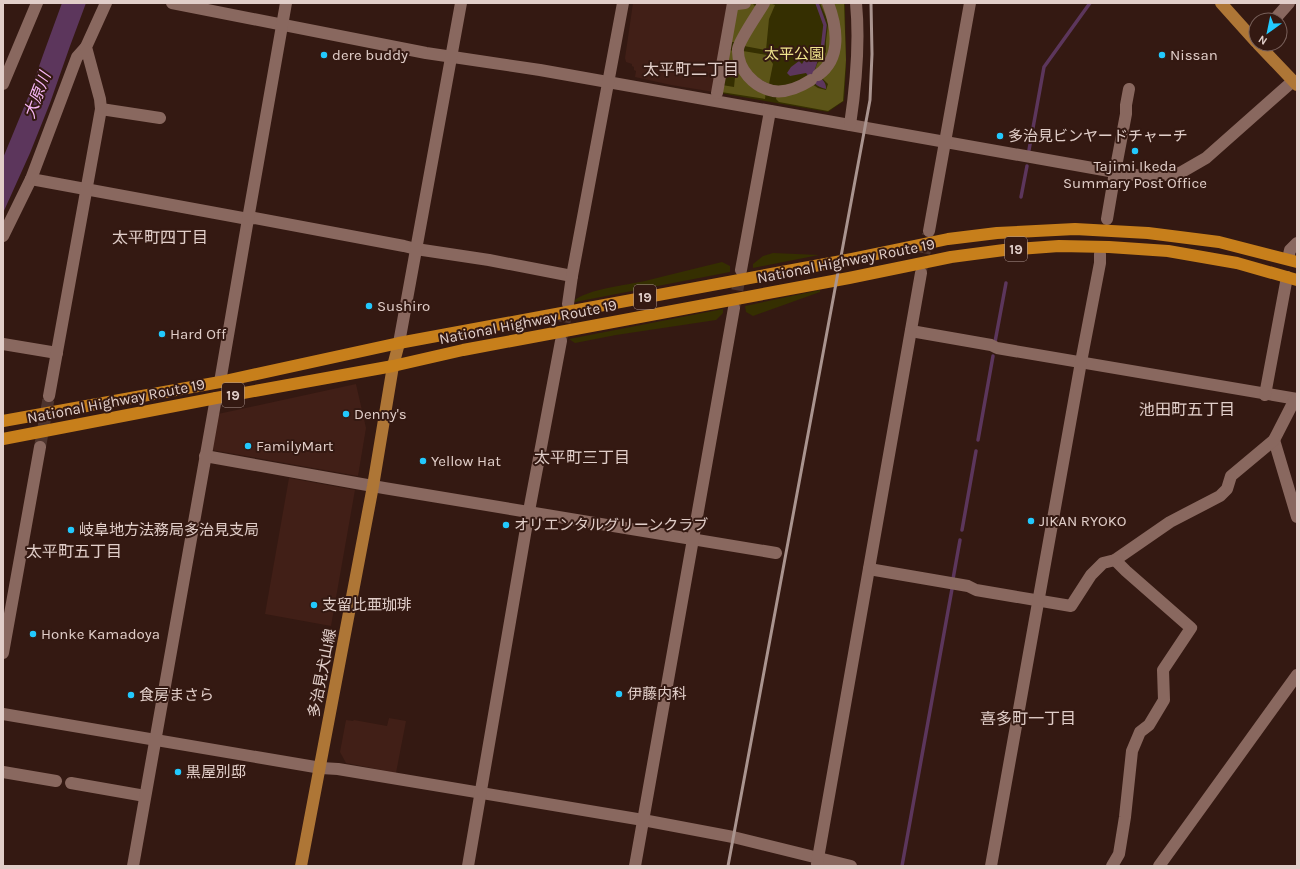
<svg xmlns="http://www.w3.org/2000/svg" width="1300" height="869" viewBox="0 0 1300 869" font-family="Karla,'Noto Sans JP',sans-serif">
<rect width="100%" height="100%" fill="#341912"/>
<!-- built -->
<g fill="#411f17">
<path d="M633 3H730L714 92 671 85 635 77 636 71 634 70V67L632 66V64L626 62 625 58Z"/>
<path d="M356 384 366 428 358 476 212 450 218 414Z"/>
<path d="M289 478 355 490 331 626 265 614Z"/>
<path d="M389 718 406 721 396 773 346 763 340 752 346 720 353 721 354 720 387 726Z"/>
</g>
<!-- green -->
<g fill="#352f01">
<path d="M730 3H845L846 68 844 101 828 112 714 92Z"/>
<path d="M773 253 819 255 753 268V264L763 256Z"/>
<path d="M722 262 730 266V272L575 302 574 301C587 289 627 285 645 281 670 275 696 268 722 262Z"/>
<path d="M820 290V292L753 316 746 312 745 306Z"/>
<path d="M723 309V313L716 320 616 335 575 343 569 339Z"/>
</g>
<!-- forest -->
<g fill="#5c5418">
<path d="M752 3 758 9 737 42H731L736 8 749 6Z"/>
<path d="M769 3 775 5 769 19 766 50 744 46Z"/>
<path d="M820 3H825L833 47 826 63 815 70 817 64 826 52V41L828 25 827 19Z"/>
<path d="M833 3H844L846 60 843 101 828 111 779 102 776 99 777 93 812 84 818 88 826 90 828 84 821 77 830 69Z"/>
<path d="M730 50 735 52 766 91 765 99 721 92 722 85 734 87 736 68 726 66Z"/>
<path d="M743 51 767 55 773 64 769 84C752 75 746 71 743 51Z"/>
</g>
<!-- water -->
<g fill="#5c365c">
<path d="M62 3H86L70 46 50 103 30 153 3 213V158L29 95 43 55Z"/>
<path d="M812 55 819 57 814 72C819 77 827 81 826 89 816 87 812 81 806 73L790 76 787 73 791 67 799 61 802 64 805 59Z"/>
</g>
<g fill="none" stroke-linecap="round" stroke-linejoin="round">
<!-- stream -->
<g stroke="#5c365c" stroke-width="3.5">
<path d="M817 3 825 25 822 51 819 57"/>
<path d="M1029 150 1044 67 1090 3"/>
<path d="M1021 197 1027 166"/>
<path d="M995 342 1006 283"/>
<path d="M978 440 993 356"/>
<path d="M962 530 976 451"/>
<path d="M953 579 960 540"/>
<path d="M902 866 952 589"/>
</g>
<!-- minor-tunnel -->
<g stroke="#4e342d" stroke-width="12" stroke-dasharray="12 6" stroke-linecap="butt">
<path d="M921 271 928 234"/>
<path d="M734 308 741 270"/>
<path d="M561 340 568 304"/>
<path d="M40 447 49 396"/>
</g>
<!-- minor -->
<g stroke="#89685f" stroke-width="12">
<path d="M172 3 426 53 540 70 1115 172 1126 114V105L1129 89"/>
<path d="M764 3C759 12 739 40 738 49 737 69 754 87 773 91 786 93 800 87 811 80"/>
<path d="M737 4 745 3"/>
<path d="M1274 20 1289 3"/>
<path d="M818 75C842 58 837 27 828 3"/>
<path d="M3 84 37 3"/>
<path d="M717 93 733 3"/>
<path d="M101 109 160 118"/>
<path d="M850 125C856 85 860 44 856 3"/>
<path d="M31 179 248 219 254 218 404 246 416 249 489 260 572 276"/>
<path d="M1107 219 1115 172 1149 177 1180 173 1206 158 1293 81"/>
<path d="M929 231 970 3"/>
<path d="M3 236 31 179 77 57 86 47"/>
<path d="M1288 259 1290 250 1297 243"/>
<path d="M741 270 770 111"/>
<path d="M568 304 572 276 623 3"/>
<path d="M911 331 991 345 997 348 1297 399"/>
<path d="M399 343 461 3"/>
<path d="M3 344 57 353"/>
<path d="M220 382 248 219 286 3"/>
<path d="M1265 395 1287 277"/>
<path d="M49 396 101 109 100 99 86 47 106 3"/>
<path d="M1274 440 1297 517"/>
<path d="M205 456 384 488 776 553"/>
<path d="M869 569 968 586 976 590 1071 606 1091 575 1103 563 1115 560 1170 522 1220 496 1227 489 1231 476 1274 440 1295 399"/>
<path d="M3 653 40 447"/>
<path d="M3 714 321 768 338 769 643 820 733 837 851 866"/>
<path d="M3 772 56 781"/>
<path d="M71 783 145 796"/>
<path d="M817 864 921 273"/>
<path d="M133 866 216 398"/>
<path d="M468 866 529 511 561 341"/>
<path d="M635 866 734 308"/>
<path d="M991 866 1081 362 1100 263V254"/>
<path d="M1112 866 1119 854 1125 817 1132 751 1140 732 1149 725 1164 700 1163 670 1191 628 1126 571 1115 560"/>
<path d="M1159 866 1297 675"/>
</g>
<!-- major -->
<g stroke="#ae7636" stroke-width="12">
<path d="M1221 3 1256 42"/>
<path d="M1258 44 1297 85"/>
<path d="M301 866 373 486 393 366 399 343"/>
</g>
<!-- highway -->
<g stroke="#c77f1b" stroke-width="12">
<path d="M3 421 220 382 399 343 852 259 948 239 997 233 1075 229 1148 233 1219 242 1297 262"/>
<path d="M3 439 216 398 393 366 463 350 849 278 951 257 1004 250 1059 246 1109 247 1168 251 1237 263 1297 280"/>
</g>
<!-- rail -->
<path stroke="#aa948f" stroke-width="3" d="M728 866 870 100 872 54 871 3"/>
</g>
<!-- markers -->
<g fill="#22c9fe" stroke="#341912" stroke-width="1.5">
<circle cx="324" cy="55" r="4"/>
<circle cx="1162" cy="55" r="4"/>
<circle cx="1000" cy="136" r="4"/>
<circle cx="1135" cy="151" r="4"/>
<circle cx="369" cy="306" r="4"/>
<circle cx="162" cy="334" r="4"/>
<circle cx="346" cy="414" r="4"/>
<circle cx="248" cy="446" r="4"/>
<circle cx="423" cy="461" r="4"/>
<circle cx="1031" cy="521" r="4"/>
<circle cx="506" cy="525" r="4"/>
<circle cx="71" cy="530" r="4"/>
<circle cx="314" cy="605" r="4"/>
<circle cx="33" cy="634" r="4"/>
<circle cx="619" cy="694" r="4"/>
<circle cx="131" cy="695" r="4"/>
<circle cx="178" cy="772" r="4"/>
</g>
<g text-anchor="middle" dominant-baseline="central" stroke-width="4" stroke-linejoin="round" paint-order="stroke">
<!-- shield labels -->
<g fill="#341912" stroke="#ad9892" stroke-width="1">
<rect x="1005" y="237" width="22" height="24" rx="3"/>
<rect x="634" y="285" width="22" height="24" rx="3"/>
<rect x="222" y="383" width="22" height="24" rx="3"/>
</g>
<g font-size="14" font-weight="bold" fill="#e1cec9">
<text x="1016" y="249">19</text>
<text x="645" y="297">19</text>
<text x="233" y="395">19</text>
</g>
<!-- park labels -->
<g font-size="15" fill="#f0e48d" stroke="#341912">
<text x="794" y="54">太平公園</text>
</g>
<!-- poi labels -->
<g font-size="15" fill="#e1cec9" stroke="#341912" text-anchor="start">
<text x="332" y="55">dere buddy</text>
<text x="1170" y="55">Nissan</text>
<text x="1008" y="136">多治見ビンヤードチャーチ</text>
<text x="1135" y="166" text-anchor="middle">Tajimi Ikeda<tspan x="1135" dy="17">Summary Post Office</tspan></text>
<text x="377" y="306">Sushiro</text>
<text x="170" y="334">Hard Off</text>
<text x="354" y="414">Denny's</text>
<text x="256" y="446">FamilyMart</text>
<text x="431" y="461">Yellow Hat</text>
<text x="1039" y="521">JIKAN RYOKO</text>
<text x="514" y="525">オリエンタルグリーンクラブ</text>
<text x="79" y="530">岐阜地方法務局多治見支局</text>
<text x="322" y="605">支留比亜珈琲</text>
<text x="41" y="634">Honke Kamadoya</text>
<text x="627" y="694">伊藤内科</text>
<text x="139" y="695">食房まさら</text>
<text x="186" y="772">黒屋別邸</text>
</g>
<!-- street labels -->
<g font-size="15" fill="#e1cec9" stroke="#341912">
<text transform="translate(846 261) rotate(-11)">National Highway Route 19</text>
<text transform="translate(528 322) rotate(-11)">National Highway Route 19</text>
<text transform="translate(116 401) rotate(-11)">National Highway Route 19</text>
<text transform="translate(322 673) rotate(-79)">多治見犬山線</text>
</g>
<!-- neighbourhood labels -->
<g font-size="16" fill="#e1cec9" stroke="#341912">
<text x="691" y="69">太平町二丁目</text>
<text x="160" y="237">太平町四丁目</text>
<text x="1187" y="409">池田町五丁目</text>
<text x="582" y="457">太平町三丁目</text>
<text x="74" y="551">太平町五丁目</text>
<text x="1028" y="718">喜多町一丁目</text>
</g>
<!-- water labels -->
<g font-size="16" font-style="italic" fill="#f7b7f6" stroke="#341912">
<text transform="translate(37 95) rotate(-69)">大原川</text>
</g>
</g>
<!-- border -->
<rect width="1300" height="869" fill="none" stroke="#e1cec9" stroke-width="8"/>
<!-- north arrow -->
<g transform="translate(1268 32) rotate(213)"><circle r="19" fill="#341912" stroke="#79615b"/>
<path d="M0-3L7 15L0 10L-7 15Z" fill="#22c9fe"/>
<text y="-6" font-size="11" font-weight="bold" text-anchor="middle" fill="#e1cec9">N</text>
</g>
</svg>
